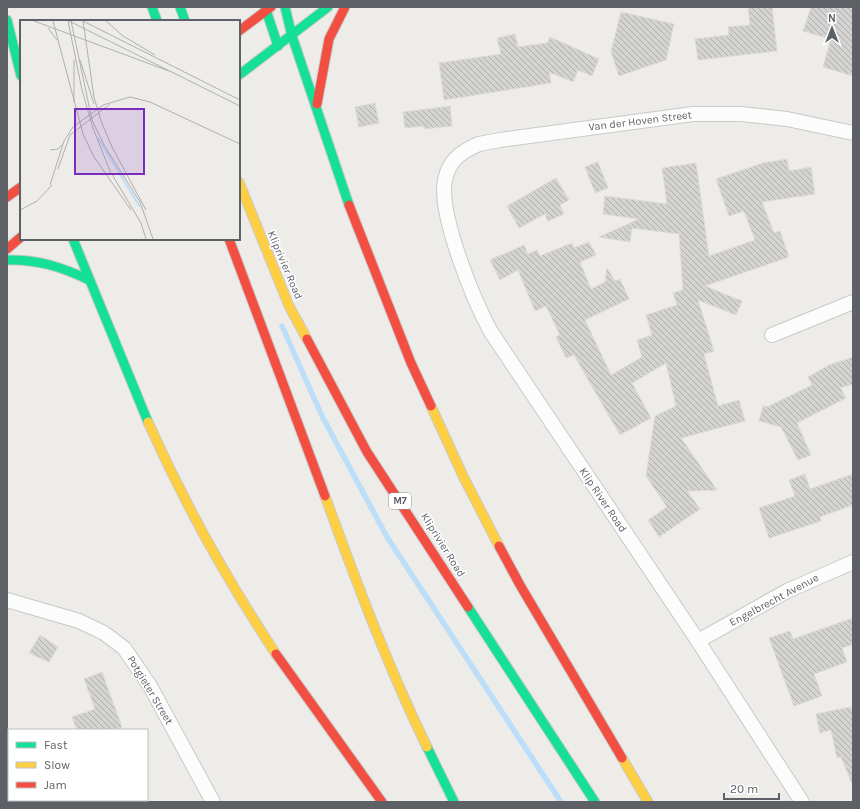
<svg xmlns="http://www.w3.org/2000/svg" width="860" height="809" viewBox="0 0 860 809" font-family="Karla,sans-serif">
<defs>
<pattern id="building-back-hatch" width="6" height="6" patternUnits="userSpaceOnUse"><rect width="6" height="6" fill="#d4d3d1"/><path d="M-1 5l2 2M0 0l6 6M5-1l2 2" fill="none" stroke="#afafad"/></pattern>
</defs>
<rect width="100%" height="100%" fill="#eeece8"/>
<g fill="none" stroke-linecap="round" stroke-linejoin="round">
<!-- stream -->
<path stroke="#bcdef8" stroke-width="5.5" d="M282 326 322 416 387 537 561 802"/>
</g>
<!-- building -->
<g fill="url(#building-back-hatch)" stroke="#dddbd7">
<path d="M748 7H772L777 51 698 60 695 39 729 35 728 27 750 25Z"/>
<path d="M811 7H853V76L823 67 831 39 803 31Z"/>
<path d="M621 12 674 24 666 60 619 76 611 52Z"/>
<path d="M515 34 518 47 547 43 550 37 599 59 592 76 578 70 573 82 549 72 551 83 444 100 439 63 501 54 497 38Z"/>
<path d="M375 103 379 123 359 127 355 107Z"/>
<path d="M450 106 452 126 424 129 423 126 405 128 403 112Z"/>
<path d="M787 159 789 171 811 167 815 194 762 202 774 233 780 231 789 257 705 286 742 301 736 315 698 300 714 351 704 354 718 406 739 400 745 421 681 438 717 490 687 491 700 509 659 537 648 520 667 507 646 476 655 416 676 406 666 363 632 383 651 418 620 435 574 355 566 358 556 337 560 335 546 306 535 311 518 270 500 280 490 260 524 245 528 254 537 250 540 256 572 243 574 248 589 242 596 255 580 262 591 289 605 282 607 268 615 281 620 279 629 299 585 320 611 375 642 357 637 340 652 335 646 315 677 305 673 293 683 290 679 234 632 228 630 242 599 237 639 219 603 214 605 196 667 204 662 168 696 163 709 256 755 240 744 211 729 216 716 179 763 163Z"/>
<path d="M598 162 608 188 595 193 585 167Z"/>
<path d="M556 178 569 200 560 205 564 214 548 221 545 214 519 228 507 206Z"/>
<path d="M853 357V384L840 388 846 398 797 423 811 455 798 460 781 427 759 421 763 406 767 407 812 385 808 377 829 365Z"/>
<path d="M805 474 810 489 853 474V505L820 517 821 521 769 538 759 508 795 496 789 480Z"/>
<path d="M853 618V644L842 648 847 662 814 674 822 696 794 706 769 638 790 631 793 639Z"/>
<path d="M40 635 58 647 49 662 29 653Z"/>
<path d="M102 672 122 727 114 730H77L72 717 95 709 84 679Z"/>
<path d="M851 707 853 714V786L841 757 837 758 831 730 820 733 816 714Z"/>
</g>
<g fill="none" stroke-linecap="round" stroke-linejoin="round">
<!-- street casing -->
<g stroke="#c9c9c9" stroke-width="16">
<g id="street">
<path d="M772 335 853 302"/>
<path d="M7 600 79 621 104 633 124 648 150 686 213 802"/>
<path d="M698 641 787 591 853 562"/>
<path d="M802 802 698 641 491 332C474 301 438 214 445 180 449 160 462 151 479 144L500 140 693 114H741L787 119 853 133"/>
</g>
</g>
<!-- fast casing -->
<g stroke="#cacaca" stroke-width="11">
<g id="fast">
<path d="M152 7 157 21"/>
<path d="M180 7 185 21"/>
<path d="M265 7 278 46"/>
<path d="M285 7 292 36"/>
<path d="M7 20 21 76"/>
<path d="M292 36 349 205"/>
<path d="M239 75 328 7"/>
<path d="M73 239 148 422"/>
<path d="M7 260C37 259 62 267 89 280"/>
<path d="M468 607 595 802"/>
<path d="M427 747 454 802"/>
</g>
</g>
<!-- slow casing -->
<g stroke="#cacaca" stroke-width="11">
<g id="slow">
<path d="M239 182 289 306 307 339"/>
<path d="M431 406 463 476 499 546"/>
<path d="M148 422C184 503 227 580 276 654"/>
<path d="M325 496C356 581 387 665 427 747"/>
<path d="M622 758 648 802"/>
</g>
</g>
<!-- jam casing -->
<g stroke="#cacaca" stroke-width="11">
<g id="jam">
<path d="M239 31 271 7"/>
<path d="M317 104 329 39 345 7"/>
<path d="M7 197 21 187"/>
<path d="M349 205 411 363 431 406"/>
<path d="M229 239 325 496"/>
<path d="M7 249 21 237"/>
<path d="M307 339 367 452 468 607"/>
<path d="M499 546 520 585 622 758"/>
<path d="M276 654 382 802"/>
</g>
</g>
<!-- street -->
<use href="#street" stroke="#fcfcfc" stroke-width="14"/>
<!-- fast -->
<use href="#fast" stroke="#16e098" stroke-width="9"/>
<!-- slow -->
<use href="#slow" stroke="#ffcf43" stroke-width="9"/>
<!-- jam -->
<use href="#jam" stroke="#f24e42" stroke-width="9"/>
</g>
<g text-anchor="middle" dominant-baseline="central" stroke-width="3" stroke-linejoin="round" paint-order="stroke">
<!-- shield labels -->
<rect fill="#fff" stroke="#8e9094" stroke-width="1" x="389" y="493" width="22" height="16" rx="3"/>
<g font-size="10" font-weight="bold" fill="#5d6166">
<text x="400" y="501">M7</text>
</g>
<!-- street labels -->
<g font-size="11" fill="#5d6166" stroke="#fff">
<text transform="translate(640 121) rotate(-7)">Van der Hoven Street</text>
<text transform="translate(285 265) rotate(67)">Kliprivier Road</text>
<text transform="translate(603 500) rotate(56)">Klip River Road</text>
<text transform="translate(443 545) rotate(58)">Kliprivier Road</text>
<text transform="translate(774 600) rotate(-28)">Engelbrecht Avenue</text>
<text transform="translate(150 690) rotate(59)">Potgieter Street</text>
</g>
</g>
<!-- overview -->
<g transform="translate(20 20)">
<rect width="220" height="220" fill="#eeece8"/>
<path fill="none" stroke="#bcdef8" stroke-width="2" d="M78 118 120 187"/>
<path fill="none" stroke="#b0b0b0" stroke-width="1" d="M14 1 149 51M33 1 63 114 74 137 111 190M48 1 62 70 73 108 90 151 121 203 126 219M49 1 220 86M51 1 72 100 84 125 120 182 133 219M63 1 74 77 81 101 92 127 126 190M63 1 220 80M86 1 103 16 135 35M28 8 37 20M54 40V82M60 40 74 84M30 130 38 129 42 125M38 149 50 115 90 84M30 165 44 121 53 107 83 85 110 77 130 82 220 124M0 190 17 181 32 165"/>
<path fill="#7b2cbf" fill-opacity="0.15" stroke="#7b2cbf" stroke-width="2" d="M55 89H124V154H55Z"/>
<rect width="220" height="220" fill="none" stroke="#5d6166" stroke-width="2"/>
</g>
<!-- border -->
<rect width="860" height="809" fill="none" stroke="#5d6166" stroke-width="16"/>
<!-- legend -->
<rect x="8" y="729" width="140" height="72" fill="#ffffff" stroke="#bec0c2"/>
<rect x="16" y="742" width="20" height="6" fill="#16e098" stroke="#bec0c2"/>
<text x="44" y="749" font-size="12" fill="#5d6166">Fast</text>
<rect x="16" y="762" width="20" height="6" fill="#ffcf43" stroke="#bec0c2"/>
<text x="44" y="769" font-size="12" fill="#5d6166">Slow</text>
<rect x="16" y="782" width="20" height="6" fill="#f24e42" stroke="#bec0c2"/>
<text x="44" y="789" font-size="12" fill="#5d6166">Jam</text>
<!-- north arrow -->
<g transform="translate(832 28)" stroke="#ffffff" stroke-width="3" paint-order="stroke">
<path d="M0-3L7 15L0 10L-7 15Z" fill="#5d6166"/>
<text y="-6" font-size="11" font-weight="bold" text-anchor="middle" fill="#5d6166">N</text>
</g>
<!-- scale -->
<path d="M724 793v6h55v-6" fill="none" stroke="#5d6166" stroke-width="2"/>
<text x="730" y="793" font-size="12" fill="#5d6166" stroke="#ffffff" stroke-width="3" paint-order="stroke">20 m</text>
</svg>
